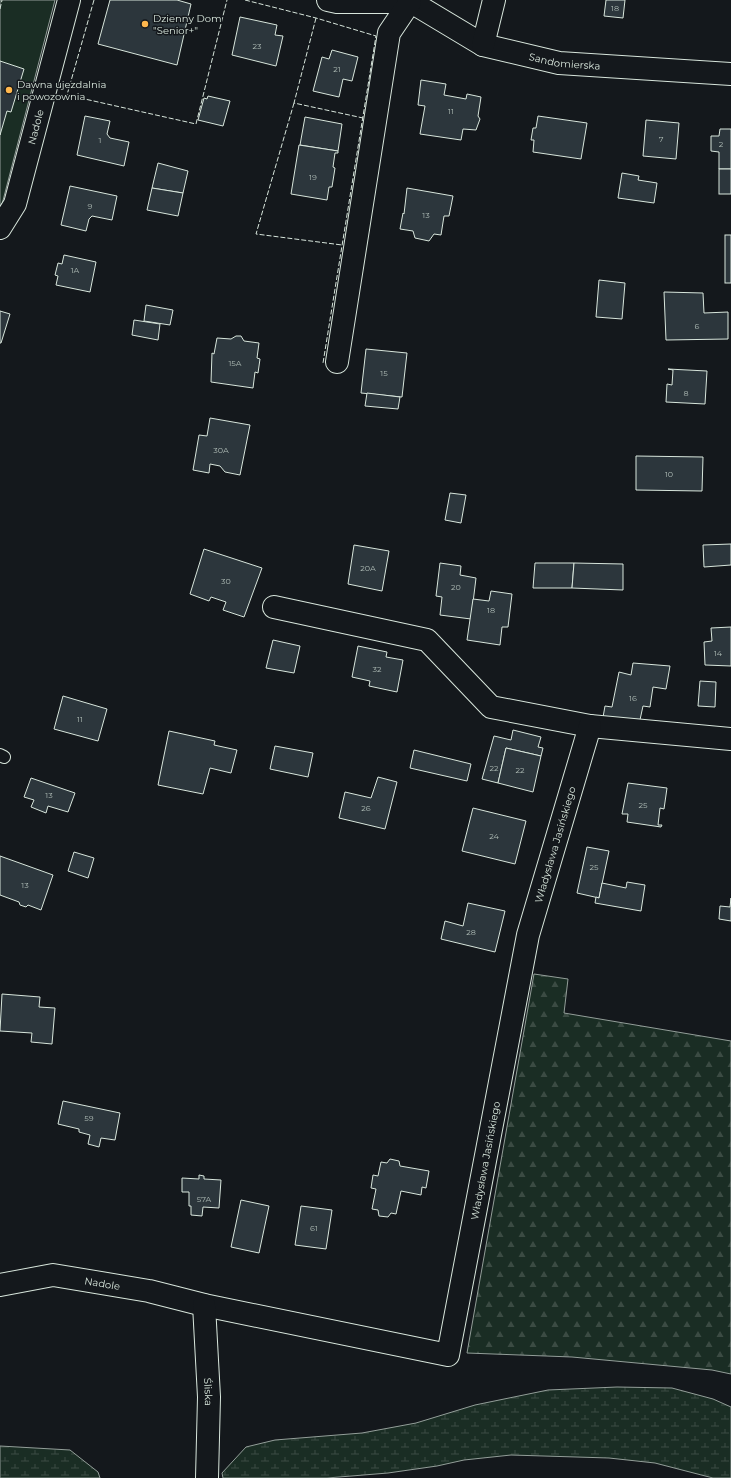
<svg xmlns="http://www.w3.org/2000/svg" width="731" height="1478" viewBox="0 0 731 1478" font-family="Montserrat,sans-serif">
<defs>
<pattern id="forest-firs" width="22" height="20" patternUnits="userSpaceOnUse"><rect width="22" height="20" fill="#1a2d24"/><path d="M5 1l3.5 6h-7zM16 11l3.5 6h-7z" fill="#3b4b43"/></pattern>
<pattern id="wetland-marsh" width="20" height="14" patternUnits="userSpaceOnUse"><rect width="20" height="14" fill="#1a2d24"/><path d="M1 5h8M5 5V1M11 12h8M15 12V8" fill="none" stroke="#3b4b43"/></pattern>
</defs>
<rect width="100%" height="100%" fill="#14181c"/>
<!-- green -->
<path fill="#1a2d24" stroke="#939e99" d="M0 0H55L0 212Z"/>
<!-- forest -->
<path fill="url(#forest-firs)" stroke="#939e99" d="M534 974 568 979 564 1013 731 1041V1374L712 1370 572 1357 467 1353Z"/>
<!-- wetland -->
<g fill="url(#wetland-marsh)" stroke="#939e99">
<path d="M617 1387 672 1388 713 1399 731 1407V1478H713L655 1463 609 1458 511 1455 464 1460 437 1466 388 1473 327 1478H223L222 1473 246 1447 275 1440 362 1433 416 1423 475 1405 548 1390Z"/>
<path d="M0 1446 70 1450 98 1472 100 1478H0Z"/>
</g>
<!-- building -->
<g fill="#2c363c" stroke="#d8e6dc">
<path d="M110 0H177L191 4 177 65 98 44Z"/>
<path d="M606 0H625L623 18 604 16Z"/>
<path d="M240 17 277 25 275 35 283 36 276 66 232 55Z"/>
<path d="M332 50 358 57 352 81 343 79 339 97 313 91 322 57 329 59Z"/>
<path d="M0 61 24 69 11 112 7 111 0 135Z"/>
<path d="M421 80 446 84 444 95 466 99 467 94 481 97 478 116 480 119 476 130 463 129 461 140 420 134 425 106 418 105Z"/>
<path d="M208 96 230 101 223 126 198 120 204 98 207 99Z"/>
<path d="M85 116 110 121 107 134 110 138 129 142 124 166 77 155Z"/>
<path d="M538 116 587 123 581 159 533 152 534 140H531L533 128H536Z"/>
<path d="M305 117 342 124 338 151 300 145Z"/>
<path d="M646 120 679 123 676 159 643 156Z"/>
<path d="M720 129H731V169H719V152L711 151V136H719Z"/>
<path d="M299 145 338 151V153H335L333 167 335 168 332 187H329L327 200 291 194Z"/>
<path d="M158 163 188 171 183 193 152 188Z"/>
<rect x="719" y="169" width="12" height="25"/>
<path d="M622 173 639 176 638 180 657 183 654 203 618 198Z"/>
<path d="M70 186 117 196 112 220 92 216 89 219 86 231 61 225Z"/>
<path d="M152 188 183 193 178 216 147 210Z"/>
<path d="M407 188 453 196 449 216H444L441 235 434 234 429 241 415 238 413 231 400 229 403 213 404 214Z"/>
<rect x="725" y="235" width="6" height="48"/>
<path d="M64 255 96 262 90 292 56 285 58 276 55 275 58 263 62 264Z"/>
<path d="M599 280 625 283 622 319 596 317Z"/>
<path d="M664 292 703 293 704 313 728 312V339L666 340Z"/>
<path d="M146 305 173 310 170 325 144 321Z"/>
<path d="M0 311 10 314 1 343H0Z"/>
<path d="M134 320 160 324 158 340 132 335Z"/>
<path d="M236 336H241L244 341 259 343 257 358 260 359 258 373 255 372 253 388 211 382 212 353 214 354 217 338 231 339Z"/>
<path d="M366 349 407 353 402 397 361 393Z"/>
<path d="M668 369 707 371 705 404 666 402 667 384 672 385 673 370Z"/>
<path d="M367 393 400 397 398 409 365 406Z"/>
<path d="M210 418 250 425 240 475 225 472 220 466 210 464 209 473 193 470 199 435 207 436Z"/>
<path d="M636 456 703 457 702 491 636 490Z"/>
<path d="M450 493 466 495 461 523 445 520Z"/>
<path d="M731 544V565L704 567 703 545Z"/>
<path d="M354 545 389 551 382 591 348 584Z"/>
<path d="M204 549 262 568 244 617 223 610 226 602 211 597 209 601 190 594Z"/>
<path d="M440 563 461 566 460 575 476 578 471 619 440 615 442 597 436 596Z"/>
<path d="M535 563H574L572 588H533Z"/>
<path d="M574 563 623 564V590L572 588Z"/>
<path d="M491 591 512 594 508 627H502L500 645 467 640 473 599 489 601Z"/>
<path d="M731 627V666L705 665 704 642 712 641 711 628Z"/>
<path d="M273 640 300 646 294 673 266 668Z"/>
<path d="M358 646 387 652 386 657 403 660 397 692 369 686 370 681 352 677Z"/>
<path d="M633 663 670 666 666 689 653 687 650 707 643 706 638 729 602 723 605 706 612 707 619 672 631 675Z"/>
<path d="M700 681 716 682 715 707 698 706Z"/>
<path d="M63 696 107 709 98 741 54 729Z"/>
<path d="M513 730 541 737 538 747 543 748 541 756 506 748 498 783 482 779 494 736 511 740Z"/>
<path d="M169 731 215 741 214 745 237 750 231 773 210 768 203 794 158 785Z"/>
<path d="M275 746 313 753 308 777 270 769Z"/>
<path d="M506 748 541 756 533 792 498 783Z"/>
<path d="M414 750 471 764 467 781 410 768Z"/>
<path d="M378 777 397 782 385 829 339 818 345 792 371 798Z"/>
<path d="M31 778 75 793 68 812 48 806 46 813 31 807 34 800 24 797Z"/>
<path d="M628 783 667 788 664 809 660 808 658 825H662L661 827 627 822 628 814H622Z"/>
<path d="M473 808 526 821 515 864 462 851Z"/>
<path d="M587 847 609 851 599 898 577 893Z"/>
<path d="M74 852 94 858 88 878 68 871Z"/>
<path d="M0 856 53 875 41 910 28 905 26 907 20 905 19 902 0 895Z"/>
<path d="M627 882 645 885 641 911 595 903 596 897 599 898 602 883 626 888Z"/>
<path d="M731 898V921L719 919 720 906 730 907Z"/>
<path d="M468 903 505 911 495 952 441 939 445 921 463 926Z"/>
<path d="M2 994 40 997 39 1007 55 1008 52 1044 31 1042 32 1033 0 1031Z"/>
<path d="M63 1101 120 1113 115 1140 101 1138 99 1147 88 1144 90 1135 79 1132V1129L58 1124Z"/>
<path d="M390 1159 399 1161 400 1166 429 1171 426 1188 422 1187 421 1195 401 1191 396 1214 391 1213 388 1217 379 1216 378 1210 372 1209 376 1189 371 1188 373 1175 378 1176 381 1162 387 1163Z"/>
<path d="M199 1175 204 1176V1179L221 1180 219 1208 203 1207 202 1216 191 1215V1206H189V1192H182V1178L199 1179Z"/>
<path d="M241 1200 269 1206 259 1253 231 1247Z"/>
<path d="M301 1206 332 1210 326 1249 295 1245Z"/>
</g>
<g fill="none" stroke-linecap="round" stroke-linejoin="round">
<!-- service casing -->
<g stroke="#d8e6dc" stroke-width="14">
<path id="service" d="M0 755 4 757"/>
</g>
<!-- minor casing -->
<g stroke="#d8e6dc" stroke-width="24">
<g id="minor">
<path d="M328 0 337 2H410"/>
<path id="s1" d="M408 0 483 45 559 63 731 74"/>
<path d="M483 45 494 0"/>
<path id="s2" d="M0 228 15 204 69 0"/>
<path d="M337 362 389 33 410 2"/>
<path d="M274 607 427 640 491 707 590 726 731 739"/>
<path id="s3" d="M0 1285 53 1275 149 1291 204 1305 448 1355 528 935 590 726"/>
<path id="s4" d="M204 1305 209 1397 207 1478"/>
</g>
</g>
<!-- service -->
<use href="#service" stroke="#14181c" stroke-width="12"/>
<!-- minor -->
<use href="#minor" stroke="#14181c" stroke-width="22"/>
<!-- fence -->
<g stroke="#d8e6dc" stroke-width="1" stroke-dasharray="5 2" stroke-linecap="butt">
<path d="M94 0 67 95 196 124 227 0"/>
<path d="M245 0 316 18 376 36 323 363"/>
<path d="M0 9 2 0"/>
<path d="M316 18 294 103 363 118"/>
<path d="M294 103 256 234 342 245"/>
</g>
</g>
<!-- markers -->
<g fill="#ffb74d" stroke="#14181c" stroke-width="1.5">
<circle cx="145" cy="24" r="4"/>
<circle cx="9" cy="90" r="4"/>
</g>
<g text-anchor="middle" dominant-baseline="central" stroke-width="3" stroke-linejoin="round" paint-order="stroke">
<!-- number labels -->
<g font-size="8" fill="#adbab4">
<text x="615" y="8">18</text>
<text x="257" y="46">23</text>
<text x="337" y="69">21</text>
<text x="451" y="111">11</text>
<text x="661" y="139">7</text>
<text x="100" y="140">1</text>
<text x="721" y="144">2</text>
<text x="313" y="177">19</text>
<text x="90" y="206">9</text>
<text x="426" y="215">13</text>
<text x="75" y="270">1A</text>
<text x="697" y="326">6</text>
<text x="235" y="363">15A</text>
<text x="384" y="373">15</text>
<text x="686" y="393">8</text>
<text x="221" y="450">30A</text>
<text x="669" y="474">10</text>
<text x="368" y="568">20A</text>
<text x="226" y="581">30</text>
<text x="456" y="587">20</text>
<text x="491" y="610">18</text>
<text x="718" y="653">14</text>
<text x="377" y="669">32</text>
<text x="633" y="698">16</text>
<text x="80" y="719">11</text>
<text x="494" y="768">22</text>
<text x="520" y="770">22</text>
<text x="49" y="795">13</text>
<text x="643" y="805">25</text>
<text x="366" y="808">26</text>
<text x="494" y="836">24</text>
<text x="594" y="867">25</text>
<text x="25" y="885">13</text>
<text x="471" y="932">28</text>
<text x="89" y="1118">59</text>
<text x="204" y="1199">57A</text>
<text x="314" y="1228">61</text>
</g>
<!-- poi labels -->
<g font-size="10" fill="#d8e6dc" stroke="#14181c" text-anchor="start">
<text x="153" y="18">Dzienny Dom<tspan x="153" dy="12">"Senior+"</tspan></text>
<text x="17" y="84">Dawna ujezdalnia<tspan x="17" dy="12">i powozownia</tspan></text>
</g>
<!-- street labels -->
<g font-size="10" fill="#d8e6dc" stroke="#14181c">
<text stroke="none"><textPath href="#s1" startOffset="171">Sandomierska</textPath></text>
<text stroke="none"><textPath href="#s2" startOffset="108">Nadole</textPath></text>
<text stroke="none"><textPath href="#s3" startOffset="979">Władysława Jasińskiego</textPath></text>
<text stroke="none"><textPath href="#s3" startOffset="655">Władysława Jasińskiego</textPath></text>
<text stroke="none"><textPath href="#s3" startOffset="104">Nadole</textPath></text>
<text stroke="none"><textPath href="#s4" startOffset="87">Śliska</textPath></text>
</g>
</g>
</svg>
